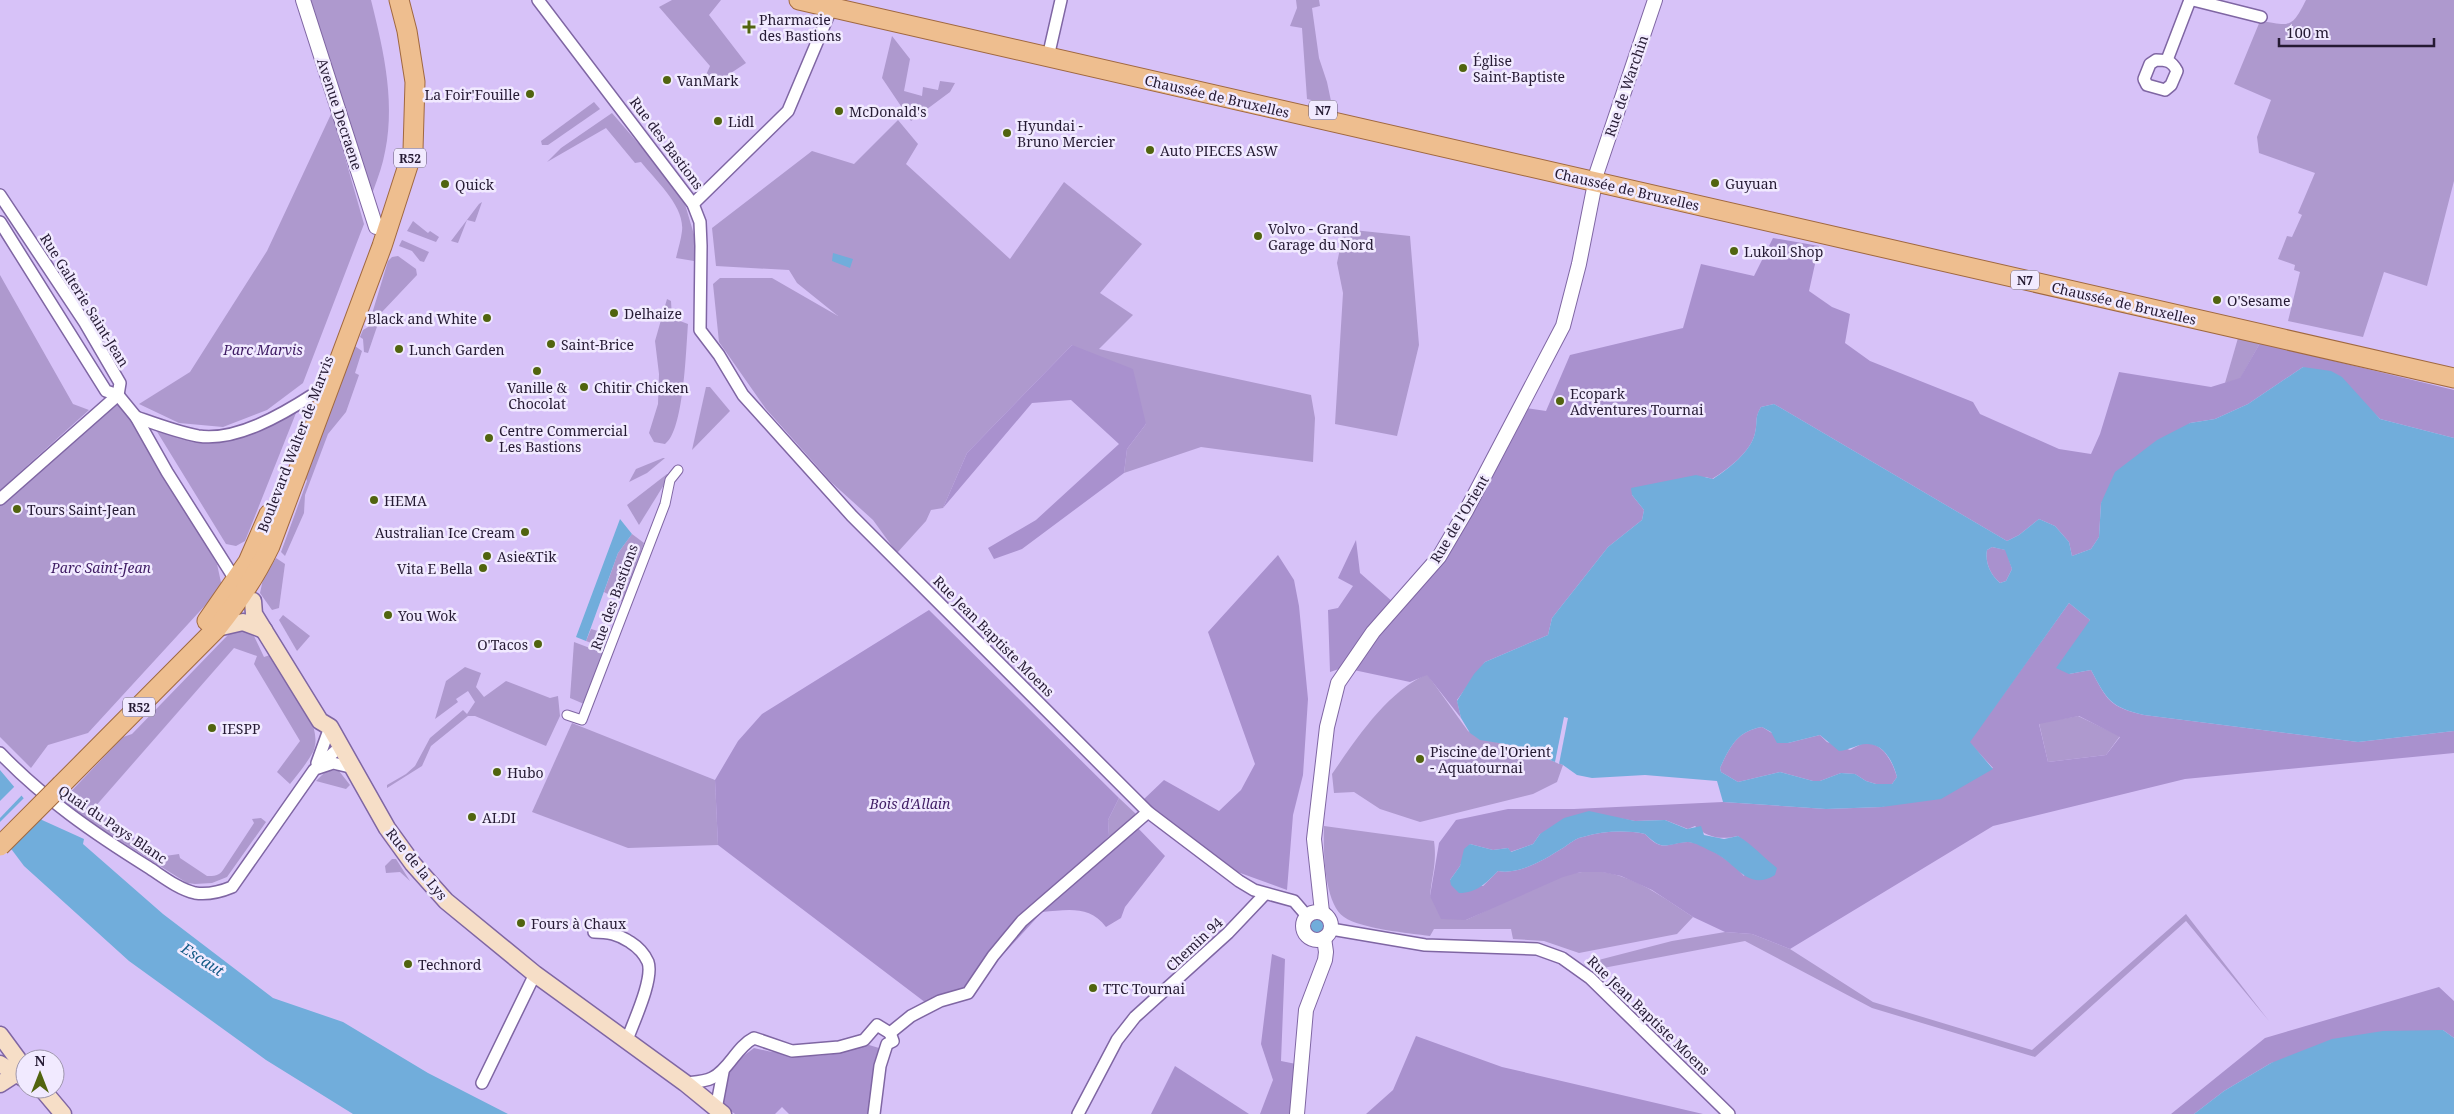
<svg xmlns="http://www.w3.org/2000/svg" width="2454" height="1114" viewBox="0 0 2454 1114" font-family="'Noto Serif',serif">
<rect width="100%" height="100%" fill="#d7c2f8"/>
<!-- green -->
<g fill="#ae99ce">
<path d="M308 0H371C384 52 397 107 383 161 380 173 375 185 371 197Z"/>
<path d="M672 0H721L709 15 746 63 713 85 706 75 710 66 659 7Z"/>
<path d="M1296 0H1319L1320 6 1312 8 1319 58 1327 82 1331 101 1324 103 1307 99 1302 28 1290 26 1297 8Z"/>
<path d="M2306 0H2454V181L2427 286 2384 272 2363 337 2288 321 2300 272 2294 270 2295 265 2278 259 2287 236 2292 237 2302 215 2298 213 2315 173 2259 153 2257 137 2271 100 2234 84 2260 21C2290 25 2291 30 2306 0Z"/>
<path d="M892 36 910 59 904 91 922 96 923 87 938 90 940 81 955 83 950 92 911 121 882 78Z"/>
<path d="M594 102 600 109 548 145H542L541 141Z"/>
<path d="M332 112 364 224 303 383 267 410 223 427 179 423 139 404 190 372 267 251Z"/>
<path d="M612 113 682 194 695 238 694 261 676 258C678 249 681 240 682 231 685 206 655 180 641 162L635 163 606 128 547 162 561 148Z"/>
<path d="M898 120 918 144 906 164 1010 259 1064 182 1142 244 1100 293 1133 315 1099 349 1311 395 1315 418 1313 462 1201 447 1124 473 1127 449 1146 424 1072 345 967 453 943 508 931 510 926 521 897 553 873 520 831 482 766 409 719 342 713 284 720 278H772L838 316 797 283 789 270 716 266 712 228 812 151 854 164Z"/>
<path d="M482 202 475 222 467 220 458 243 451 241 479 204Z"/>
<path d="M413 221 428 233 430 231 439 237 436 242 407 231Z"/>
<path d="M1344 229 1410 236 1419 345 1397 436 1335 424 1343 293 1337 263Z"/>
<path d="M402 240 429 252 424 262 420 261 412 251 399 246Z"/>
<path d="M398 256 416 269 417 275 382 312 368 353 364 352 363 339 360 337 363 330 368 327 388 261 392 257Z"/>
<path d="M0 275 73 404 89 410 0 490Z"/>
<path d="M667 299 671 301 672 318 688 324C686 349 684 431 665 444L654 442 649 433 658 404 659 374 655 341Z"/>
<path d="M2238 338 2260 343 2240 379 2225 383Z"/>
<path d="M352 344 362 351 355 373 359 375 346 412 328 434 305 495 304 513 285 556 281 552 307 481 304 474Z"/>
<path d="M706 387H710L730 411 692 450Z"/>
<path d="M121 403 217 564 222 587 88 733 48 745 31 768 0 737V504L98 414Z"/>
<path d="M298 408 245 541 236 546 226 544 156 430 203 440H232Z"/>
<path d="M663 458H665L647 473 629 482 636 469Z"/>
<path d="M667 474 670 475 639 525 627 505Z"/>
<path d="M632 534 644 543 623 602 604 592 618 553Z"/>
<path d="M276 558 285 564 279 608 272 610 260 593 263 579Z"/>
<path d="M283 615 310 636 297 651 279 620Z"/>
<path d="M591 629 598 631 608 643 605 648 586 641Z"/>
<path d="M241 630 254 636 264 657 270 655C285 678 326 724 313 752 307 763 298 774 290 784L277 772 300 741 254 664 257 656 234 648 94 808 165 861V856L179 854 180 858 207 876C214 876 219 876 223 870L254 823 252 819 261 818 266 822 227 877 212 883 195 884 187 883 60 803 123 737 132 734 225 638 231 632Z"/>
<path d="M574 642 603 653 584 704 570 698Z"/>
<path d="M465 667 481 673 476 687 484 697 506 681 550 698 558 696 560 716 546 746 475 716H468L431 746 422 766 387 788V785L406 774 415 766 430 738 463 710 467 714 475 702 468 691 456 699 458 702 435 719 446 681Z"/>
<path d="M1427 674 1468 731 1480 739 1511 745 1563 765 1557 782 1533 794 1420 822 1380 809 1354 792 1334 793 1332 774C1357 738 1386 693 1427 674Z"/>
<path d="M2078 716 2120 736 2106 755 2048 762 2039 723Z"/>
<path d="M572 723 715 780 718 845 628 848 532 812Z"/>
<path d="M327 770 339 771 350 785 346 789 316 781Z"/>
<path d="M1119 798 1136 814 1133 819 1106 848 1102 844 1109 836 1108 820Z"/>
<path d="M1324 826 1434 841C1437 862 1432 875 1430 896L1466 920C1495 907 1553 874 1582 872 1595 870 1608 872 1620 876 1646 884 1670 902 1693 917L1677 934 1579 953 1544 941 1513 939 1511 929H1434L1430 936C1409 933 1361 929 1344 917 1324 904 1323 848 1324 826Z"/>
<path d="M392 859H396L410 881 400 872 386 873 385 866Z"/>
<path d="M2186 914 2269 1021 2186 921 2035 1057 1872 1008 1745 941 1598 969 1583 964 1672 941 1725 932 1752 934 1790 949 1873 1002 2032 1050Z"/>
</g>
<!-- forest -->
<g fill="#a991ce" fill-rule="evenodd">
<path d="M1773 238 1819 246 1809 291 1832 307 1850 314 1845 343 1870 361 1973 402 1980 414 2059 449 2091 454 2100 434 2119 372 2211 387 2240 378 2260 343 2454 390V438L2380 419 2362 401 2303 367 2248 404 2215 419 2190 423 2101 503 2099 537 2091 549 2072 556 2069 542 2055 526 2039 519 2019 535 2007 541 1774 404 1761 407C1754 420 1758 421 1755 433 1751 452 1728 469 1712 479L1706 477 1632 495 1644 510 1642 520 1608 547 1552 618 1548 635 1485 662 1457 700 1461 718 1427 675 1410 682 1349 669 1451 549 1526 408 1546 411 1570 355 1683 328 1701 264 1754 276Z"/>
<path d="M1072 345 1133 369 1146 424 1127 449 1124 473 1022 549 994 559 988 548 1036 520 1119 444 1071 400 1032 403 943 508 967 453Z"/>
<path d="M1356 540 1360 573 1394 603 1339 669 1330 672 1328 610 1338 608 1353 586 1338 578Z"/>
<path d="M1992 547 2006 550 2012 569 2006 581 2000 583C1990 574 1985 563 1987 550Z"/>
<path d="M1278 555 1294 580 1299 606 1308 699 1303 775 1293 815 1287 890 1232 870 1143 800 1164 780 1219 811 1241 790 1255 764 1208 632Z"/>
<path d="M2069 603 2090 620 2069 674 2091 670C2107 700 2109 707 2144 715L2358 742 2454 731V753L2185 779 1993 826 1790 949 1752 934 1725 932 1693 917 1652 890 1621 876 1602 872H1581L1563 877 1466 920 1441 919 1430 896 1439 843 1456 820 1508 809H1574L1723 802 1826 809 1882 807 1993 768 1969 742ZM2079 716 2120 737 2106 755 2048 762 2039 724ZM1618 818 1635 821 1665 820 1688 829 1695 826C1708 838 1721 840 1738 836L1755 851 1744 876C1735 864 1704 842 1688 842 1667 842 1664 854 1645 834 1626 830 1603 831 1583 837 1576 838 1569 844 1563 848 1545 859 1520 875 1498 871L1483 886 1450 880 1460 866 1470 844 1493 850 1508 848 1510 852 1533 844 1540 834Z"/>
<path d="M929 610 1119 798 1108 820 1109 836 1088 860 1135 825 1165 856 1125 907 1121 918 1106 927C1089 905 1068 910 1042 912L968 993 930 1006 718 845 715 780 738 741 762 714Z"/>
<path d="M1762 727 1788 743 1820 735 1827 742 1850 750C1854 748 1860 744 1865 743 1883 742 1893 763 1897 777L1892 784H1876L1866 781 1855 774 1841 773 1820 781H1813L1780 772 1738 782 1721 772 1720 768C1730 747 1737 731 1762 727Z"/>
<path d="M1272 954 1285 959 1281 1061 1296 1064 1292 1114H1260L1273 1080 1261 1044Z"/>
<path d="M2439 987 2454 1001V1038L2443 1030 2271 1063 2224 1091 2194 1114H2171L2265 1038Z"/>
<path d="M1416 1036 1502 1067 1703 1114H1366L1393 1090Z"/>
<path d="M869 1045 879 1048 868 1114H789L782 1107 775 1114H735L724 1106C724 1073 728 1067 754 1048 800 1059 824 1059 869 1045Z"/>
<path d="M1175 1066 1249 1114H1151Z"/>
</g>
<!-- water -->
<g fill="#71addb" fill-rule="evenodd">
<path d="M833 253 853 259 850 268 832 261Z"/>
<path d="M2303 367 2331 371 2342 377 2380 419 2454 438V731L2358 742 2144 715C2110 707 2107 700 2091 670L2069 674 2056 668 2090 620 2069 603 1970 742 1993 769 1941 799 1882 807 1826 809 1723 802 1717 781 1645 775 1592 778 1577 775 1563 765 1511 745 1480 740 1470 733 1461 718 1457 701 1474 674 1485 662 1548 635 1552 618 1608 547 1642 520 1644 510 1632 495 1631 488 1696 475 1713 479C1728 469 1751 452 1755 433 1758 421 1754 419 1761 407L1774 404 2007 541 2019 535 2039 519 2055 526 2069 542 2072 556 2091 549 2099 537 2101 503 2115 472 2157 440 2190 423 2215 419 2248 404ZM1992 547 2005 550 2012 569 2006 581 2000 583C1990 574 1985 563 1987 550ZM1762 727 1771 732 1777 743H1788L1820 735 1839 751C1850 750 1858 744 1866 744 1884 743 1893 762 1897 777L1892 784H1876L1866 781 1855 774 1841 773 1820 781H1813L1780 772 1738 782 1721 772 1720 768C1730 747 1737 731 1762 727Z"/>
<path d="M620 519 632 534 618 553 586 641 576 637Z"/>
<path d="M0 770 42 820 84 839 83 844 163 914 273 998 343 1022 428 1073 508 1114H353L266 1060 129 961 24 866 12 850 0 839Z"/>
<path d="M1589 811 1635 821 1665 820 1687 829 1701 826 1704 835 1724 839 1738 836C1753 845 1763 857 1777 868L1775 875C1747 892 1737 863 1713 852 1706 849 1695 842 1687 842 1666 844 1663 852 1645 834 1626 830 1603 831 1583 837 1576 838 1569 844 1563 848 1545 859 1520 875 1498 871 1486 883 1477 893 1459 893L1451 885 1450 880 1460 866 1464 849 1470 844 1493 850 1508 848 1511 852 1533 844 1540 834 1564 818Z"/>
<circle cx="1318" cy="925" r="8"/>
<path d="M2443 1030 2454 1038V1114H2194L2224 1091 2271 1063 2332 1039 2383 1031Z"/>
</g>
<!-- pier -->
<g fill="#d7c2f8">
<path d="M1564 717 1568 718 1559 764 1555 762Z"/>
<path d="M16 785 23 794 0 818V801Z"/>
<path d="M25 797 42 817 0 842V822Z"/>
</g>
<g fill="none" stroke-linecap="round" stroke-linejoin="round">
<!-- pedestrian casing -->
<g stroke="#7f66a3" stroke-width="11">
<path id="pedestrian" d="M567 715 582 720 665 504 670 480 678 470"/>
</g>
<!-- minor casing -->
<g stroke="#7f66a3" stroke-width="14">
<g id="minor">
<path d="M538 0 693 204 700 222 701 246 700 330 719 355 743 395 852 516 1148 812 1239 881 1254 890 1294 901 1307 916"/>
<path d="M2193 0 2261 17"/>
<path d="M1048 57 1061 0"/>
<path d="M2156 60C2167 60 2172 61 2177 71L2171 85 2165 90 2147 85 2144 79 2150 64Z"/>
<path d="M2167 60 2190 0"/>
<path d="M0 195 85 323 120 383 118 395"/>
<path d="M693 204 788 111 834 2"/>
<path d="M0 222 106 391 118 395 136 417 167 472 236 581"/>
<path d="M136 417C156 424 177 432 198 436 236 442 283 414 314 394"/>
<path d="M0 499 118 395"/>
<path d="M0 753C44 799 95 834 148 867 162 876 178 889 195 893 208 895 220 892 232 887L314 770 341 746"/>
<path d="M317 763 330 727"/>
<path d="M318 768 333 763 354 768"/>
<path d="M1331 929 1425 945 1537 949 1562 958 1590 978 1729 1114"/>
<path d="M594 932C608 932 618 934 630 942 638 947 644 953 648 962 654 979 633 1023 627 1040"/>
<path d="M482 1083 535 974"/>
<path d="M685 1083C693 1082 704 1082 712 1078 730 1069 736 1047 754 1038L792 1051 839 1047 864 1040 877 1025 890 1033 911 1016 940 1001 968 993 993 956 1022 921 1148 812"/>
<path d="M716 1109 723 1072"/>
<path d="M874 1114 880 1066 887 1044 893 1041 890 1033"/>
<path d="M1078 1114 1117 1040 1135 1017 1228 933 1265 894"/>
</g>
</g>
<!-- tertiary casing -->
<g stroke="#7f66a3" stroke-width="16">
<g id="tertiary">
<path d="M303 0 376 227"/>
<path d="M1597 172 1655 0"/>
<path d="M1322 912 1314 839 1327 727 1338 683 1373 632 1439 557 1466 511 1563 326 1579 264 1595 183"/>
<circle cx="1317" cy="926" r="14"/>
<path d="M1297 1114 1306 1010 1325 960 1326 952 1324 938"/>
</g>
</g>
<!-- secondary casing -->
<g stroke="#7f66a3" stroke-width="19">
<g id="secondary">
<path d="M253 601 254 614 320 721 330 727 387 828 413 864 446 901 535 974 685 1083 723 1114"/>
<path d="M217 628 243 622 264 630"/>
<path d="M0 1035 25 1069"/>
<path d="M0 1064 25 1079"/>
<path d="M0 1084 17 1073"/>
<path d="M42 1089 63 1114"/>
</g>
</g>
<!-- primary casing -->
<g stroke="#a0683f" stroke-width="21">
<g id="primary">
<path d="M799 0 2454 378"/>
<path d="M207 621 248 562 269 514"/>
<path d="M61 785 217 628C239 600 254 579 270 546L382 246 413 150 415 82 407 31 399 0"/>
</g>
</g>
<!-- pedestrian -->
<use href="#pedestrian" stroke="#fff" stroke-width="9"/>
<!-- minor -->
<use href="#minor" stroke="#fff" stroke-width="11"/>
<!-- tertiary -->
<use href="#tertiary" stroke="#fff" stroke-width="14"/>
<!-- secondary -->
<use href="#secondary" stroke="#f6dec7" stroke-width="16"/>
<!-- primary -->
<use href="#primary" stroke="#eebe8f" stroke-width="19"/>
<!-- primary-bridge casing -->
<g stroke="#a0683f" stroke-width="21" stroke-linecap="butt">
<path id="primary-bridge" d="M0 846 61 785"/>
</g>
<!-- primary-bridge -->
<use href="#primary-bridge" stroke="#eebe8f" stroke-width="19"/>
</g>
<!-- markers -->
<g fill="#51640f" stroke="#f1eaff" stroke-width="2">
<path d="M746.5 19.5h5v5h5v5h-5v5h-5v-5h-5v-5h5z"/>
<circle cx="1463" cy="68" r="5"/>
<circle cx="667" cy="80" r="5"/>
<circle cx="530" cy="94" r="5"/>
<circle cx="839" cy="111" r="5"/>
<circle cx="718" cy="121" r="5"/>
<circle cx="1007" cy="133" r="5"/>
<circle cx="1150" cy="150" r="5"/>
<circle cx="1715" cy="183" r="5"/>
<circle cx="445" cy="184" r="5"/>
<circle cx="1258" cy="236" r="5"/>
<circle cx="1734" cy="251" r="5"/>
<circle cx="2217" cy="300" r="5"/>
<circle cx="614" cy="313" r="5"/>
<circle cx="487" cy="318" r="5"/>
<circle cx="551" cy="344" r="5"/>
<circle cx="399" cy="349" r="5"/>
<circle cx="537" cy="371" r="5"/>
<circle cx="584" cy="387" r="5"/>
<circle cx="1560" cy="401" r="5"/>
<circle cx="489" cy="438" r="5"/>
<circle cx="374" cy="500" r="5"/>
<circle cx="17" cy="509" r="5"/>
<circle cx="525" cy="532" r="5"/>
<circle cx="487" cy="556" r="5"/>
<circle cx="483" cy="568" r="5"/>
<circle cx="388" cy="615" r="5"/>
<circle cx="538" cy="644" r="5"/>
<circle cx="212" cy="728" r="5"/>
<circle cx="1420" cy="759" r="5"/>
<circle cx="497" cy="772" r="5"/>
<circle cx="472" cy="817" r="5"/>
<circle cx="521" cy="923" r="5"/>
<circle cx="408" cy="964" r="5"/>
<circle cx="1093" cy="988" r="5"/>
</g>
<g text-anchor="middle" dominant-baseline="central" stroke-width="5" stroke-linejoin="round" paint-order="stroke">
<!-- shield labels -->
<g fill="#f1eaff" stroke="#625870" stroke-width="1">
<rect x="1309" y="100.5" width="28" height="19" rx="4"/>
<rect x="394" y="148.5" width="32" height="19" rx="4"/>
<rect x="2011" y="270.5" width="28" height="19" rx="4"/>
<rect x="123" y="697.5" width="32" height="19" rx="4"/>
</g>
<g font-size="12" font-weight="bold" fill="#251a33">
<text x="1323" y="110">N7</text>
<text x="410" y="158">R52</text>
<text x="2025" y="280">N7</text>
<text x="139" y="707">R52</text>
</g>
<!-- poi labels -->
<g font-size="14" fill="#251a33" stroke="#f1eaff" text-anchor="start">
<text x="759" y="19">Pharmacie<tspan x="759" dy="16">des Bastions</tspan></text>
<text x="1473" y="60">Église<tspan x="1473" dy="16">Saint-Baptiste</tspan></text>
<text x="677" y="80">VanMark</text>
<text x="520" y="94" text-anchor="end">La Foir'Fouille</text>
<text x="849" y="111">McDonald's</text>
<text x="728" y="121">Lidl</text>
<text x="1017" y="125">Hyundai -<tspan x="1017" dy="16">Bruno Mercier</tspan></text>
<text x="1160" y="150">Auto PIECES ASW</text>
<text x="1725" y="183">Guyuan</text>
<text x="455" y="184">Quick</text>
<text x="1268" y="228">Volvo - Grand<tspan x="1268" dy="16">Garage du Nord</tspan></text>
<text x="1744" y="251">Lukoil Shop</text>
<text x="2227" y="300">O'Sesame</text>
<text x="624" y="313">Delhaize</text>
<text x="477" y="318" text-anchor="end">Black and White</text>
<text x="561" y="344">Saint-Brice</text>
<text x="409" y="349">Lunch Garden</text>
<text x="537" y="387" text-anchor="middle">Vanille &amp;<tspan x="537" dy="16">Chocolat</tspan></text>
<text x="594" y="387">Chitir Chicken</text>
<text x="1570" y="393">Ecopark<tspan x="1570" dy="16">Adventures Tournai</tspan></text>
<text x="499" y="430">Centre Commercial<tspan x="499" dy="16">Les Bastions</tspan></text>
<text x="384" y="500">HEMA</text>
<text x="27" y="509">Tours Saint-Jean</text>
<text x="515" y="532" text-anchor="end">Australian Ice Cream</text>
<text x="497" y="556">Asie&amp;Tik</text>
<text x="473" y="568" text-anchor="end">Vita E Bella</text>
<text x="398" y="615">You Wok</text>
<text x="528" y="644" text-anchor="end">O'Tacos</text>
<text x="222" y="728">IESPP</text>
<text x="1430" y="751">Piscine de l'Orient<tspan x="1430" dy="16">- Aquatournai</tspan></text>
<text x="507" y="772">Hubo</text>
<text x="482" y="817">ALDI</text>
<text x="531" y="923">Fours à Chaux</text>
<text x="418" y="964">Technord</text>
<text x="1103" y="988">TTC Tournai</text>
</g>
<!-- street labels -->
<g font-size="14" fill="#251a33" stroke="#f1eaff">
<text transform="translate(1626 86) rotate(-71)">Rue de Warchin</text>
<text transform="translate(1217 96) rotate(13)">Chaussée de Bruxelles</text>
<text transform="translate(340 114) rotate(72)">Avenue Decraene</text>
<text transform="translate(667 143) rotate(53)">Rue des Bastions</text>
<text transform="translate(1627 189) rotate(13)">Chaussée de Bruxelles</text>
<text transform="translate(85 300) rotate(58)">Rue Galterie Saint-Jean</text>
<text transform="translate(2124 303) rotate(13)">Chaussée de Bruxelles</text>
<text transform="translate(295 444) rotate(-69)">Boulevard Walter de Marvis</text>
<text transform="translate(1459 519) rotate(-59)">Rue de l'Orient</text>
<text transform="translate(614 597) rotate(-70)">Rue des Bastions</text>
<text transform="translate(994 636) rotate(45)">Rue Jean Baptiste Moens</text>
<text transform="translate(113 824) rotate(34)">Quai du Pays Blanc</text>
<text transform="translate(417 864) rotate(51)">Rue de la Lys</text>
<text transform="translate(1194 944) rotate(-43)">Chemin 94</text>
<text transform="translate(1649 1015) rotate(44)">Rue Jean Baptiste Moens</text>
</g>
<!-- park labels -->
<g font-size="14" font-style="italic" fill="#3f1c64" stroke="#f1eaff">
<text x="263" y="349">Parc Marvis</text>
<text x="101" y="567">Parc Saint-Jean</text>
<text x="910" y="803">Bois d'Allain</text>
</g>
<!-- water labels -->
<g font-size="15" font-style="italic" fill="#155b87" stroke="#f1eaff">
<text transform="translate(203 959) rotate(33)">Escaut</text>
</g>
</g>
<!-- north arrow -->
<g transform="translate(40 1074)"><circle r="24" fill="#f1eaff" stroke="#9f97ad"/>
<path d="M0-4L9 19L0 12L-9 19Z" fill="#51640f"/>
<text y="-8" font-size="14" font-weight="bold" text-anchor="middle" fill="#251a33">N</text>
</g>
<!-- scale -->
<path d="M2279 38v8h155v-8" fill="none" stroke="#251a33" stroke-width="2.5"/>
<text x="2286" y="38" font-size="15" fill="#251a33" stroke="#f1eaff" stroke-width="4" paint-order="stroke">100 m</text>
</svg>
